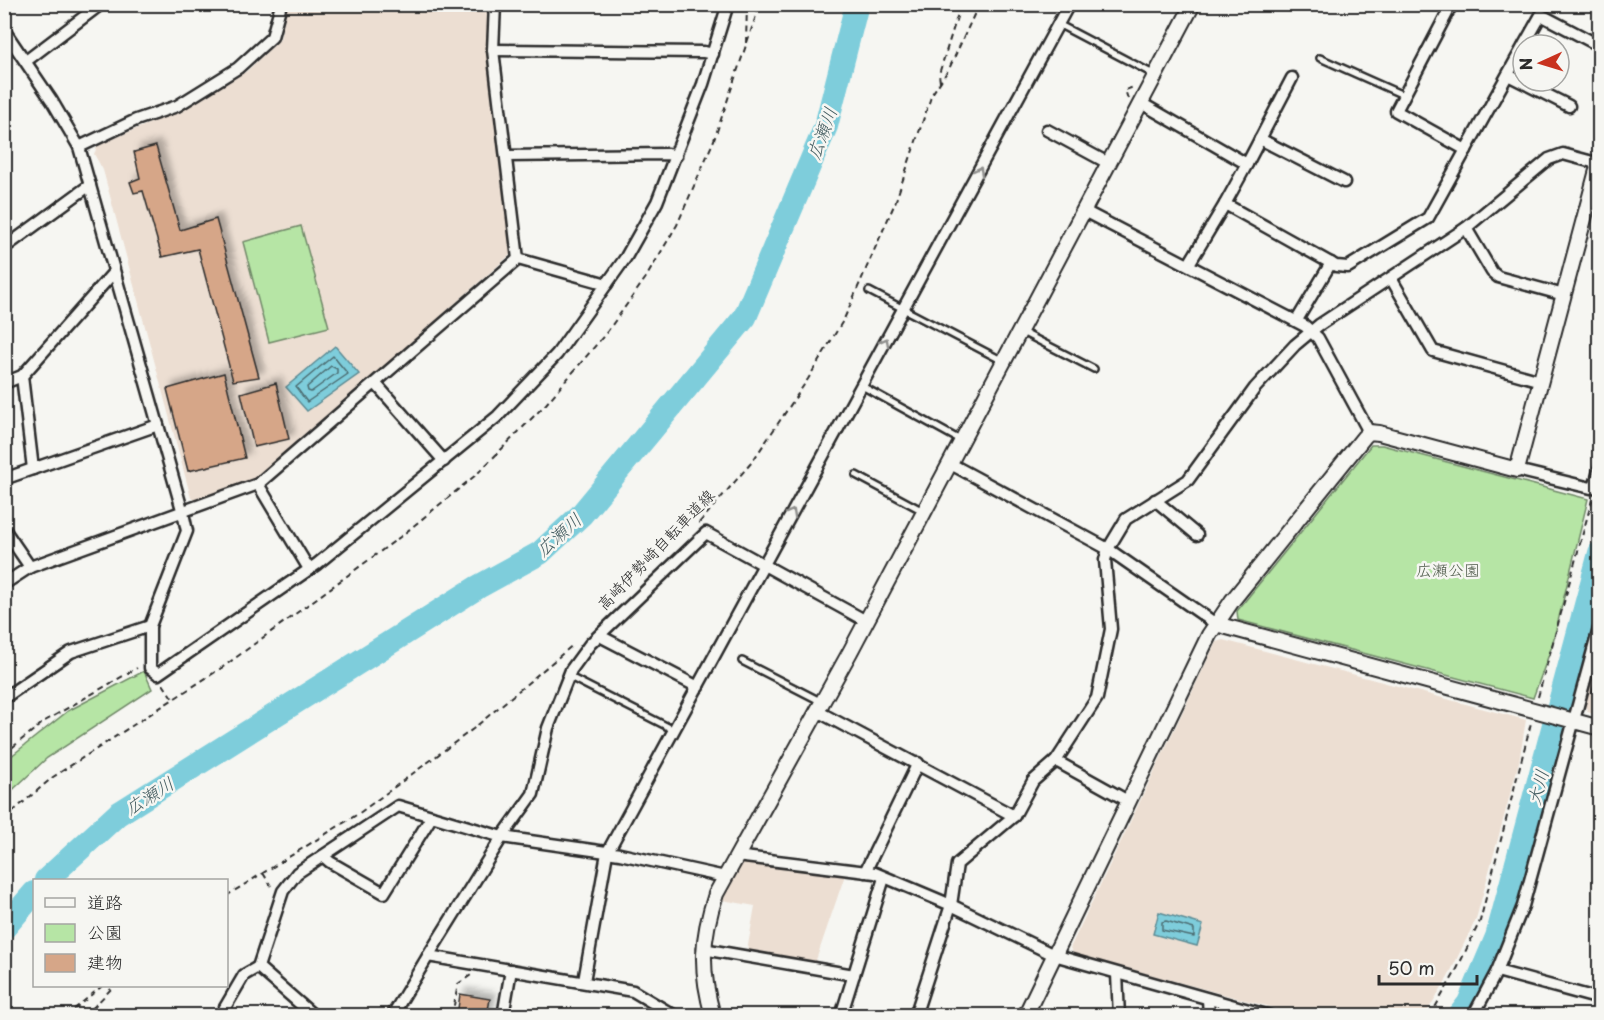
<svg xmlns="http://www.w3.org/2000/svg" width="1604" height="1020" viewBox="0 0 1604 1020" font-family="'Playpen Sans','Klee One',sans-serif">
<defs>
<filter id="shadow"><feDropShadow dx="5.5" dy="-5.5" stdDeviation="3" flood-color="#0004"/></filter>
</defs>
<rect width="100%" height="100%" fill="#f6f6f2"/>
<filter id="ink" filterUnits="userSpaceOnUse"><feTurbulence type="fractalNoise" baseFrequency=".0167" numOctaves="2"/><feDisplacementMap in="SourceGraphic" scale="12" xChannelSelector="R" yChannelSelector="G"/><feConvolveMatrix kernelMatrix="1 2 1 2 8 2 1 2 1" color-interpolation-filters="sRGB"/></filter>
<g filter="url(#ink)">
<!-- built -->
<g fill="#ecded2">
<path d="M288 5H487L489 64 511 254 254 481 196 501 191 498 103 170 94 154 98 145 179 111 247 71 280 39Z"/>
<path d="M1223 640 1526 720 1519 762 1476 919 1448 977 1425 1015H1300L1074 954 1070 948 1216 642Z"/>
<path d="M1599 651V716L1588 712 1585 706Z"/>
<path d="M743 862 845 875 815 963 747 951 755 906 722 900Z"/>
</g>
<!-- green -->
<g fill="#b6e5a5" stroke="#708868" stroke-width="1.5">
<path d="M301 226 329 327 269 342 243 242Z"/>
<path d="M1371 445H1382L1588 499 1552 646 1533 698 1238 620 1237 611Z"/>
<path d="M144 671 152 689 47 758 5 797V761L68 711Z"/>
</g>
<!-- water -->
<g fill="#7ecddb" stroke="#5d8c95" stroke-width="1.5">
<path d="M335 346 359 374 307 411 286 387Z"/>
<path d="M1159 912 1203 925 1197 946 1153 934Z"/>
</g>
<g fill="none" stroke-linecap="round" stroke-linejoin="round">
<!-- shore -->
<g stroke="#4c6c71" stroke-width="1.5">
<path d="M333 356 348 374 307 402 296 387Z"/>
<path d="M331 366 337 369V373L311 392 308 391 307 387Z"/>
<path d="M1166 921 1194 929V937L1162 930V922Z"/>
</g>
<!-- river -->
<g stroke="#7ecddb" stroke-width="24">
<path d="M46 880 118 814 478 587 540 553 581 515 745 317 826 126 857 4"/>
<path d="M4 928 34 893"/>
<path d="M1459 1016 1469 1003 1497 937 1600 553"/>
</g>
</g>
<!-- building -->
<g fill="#d6a688" stroke="#2b2b2b" stroke-width="1.5" filter="url(#shadow)">
<path d="M156 146 180 230 216 219 259 377 233 381 198 249 162 257 143 191 134 193 130 182 140 178 134 152Z"/>
<path d="M224 373 245 458 188 471 167 389Z"/>
<path d="M276 383 289 439 254 447 241 393Z"/>
<path d="M1600 663V694L1592 692Z"/>
<path d="M460 994 490 999 487 1016H457Z"/>
</g>
<g fill="none" stroke-linecap="round" stroke-linejoin="round">
<!-- service casing -->
<g stroke="#2b2b2b" stroke-width="10">
<g id="service">
<path d="M1058 24 1155 75"/>
<path d="M4 49 11 38"/>
<path d="M1320 58 1403 95"/>
<path d="M869 291 1003 361"/>
<path d="M1022 332 1094 369"/>
<path d="M862 386 960 440"/>
<path d="M856 475 923 511"/>
<path d="M742 661 820 701"/>
<path d="M568 676 674 730"/>
</g>
</g>
<!-- minor casing -->
<g stroke="#2b2b2b" stroke-width="15">
<g id="minor">
<path d="M495 4 493 50 518 259"/>
<path d="M1452 4 1396 111 1466 150"/>
<path d="M4 30 52 101 79 147 183 513 187 531 150 626V668L158 674 317 564 498 416 557 354 626 257 657 202 703 84 728 4"/>
<path d="M1524 45 1541 15 1600 46"/>
<path d="M493 50 704 52 713 54"/>
<path d="M26 61 101 4"/>
<path d="M1508 75 1569 106"/>
<path d="M1141 103 1247 164 1225 204 1336 266 1348 267 1428 218 1523 47"/>
<path d="M1047 130 1108 163"/>
<path d="M1260 139 1344 182"/>
<path d="M79 147 136 120 177 106 238 68 272 37 281 4"/>
<path d="M506 156 667 154 676 156"/>
<path d="M1247 164 1292 78"/>
<path d="M1084 211 1305 326 1318 338 1369 432"/>
<path d="M1466 228 1492 272 1498 277 1564 295"/>
<path d="M4 248 90 185"/>
<path d="M518 259 607 284"/>
<path d="M1189 264 1225 204"/>
<path d="M1392 280 1433 351 1541 381"/>
<path d="M1297 320 1331 263"/>
<path d="M22 376 33 469"/>
<path d="M4 383 22 376 114 272"/>
<path d="M376 384 444 461"/>
<path d="M949 463 1108 549 1216 624"/>
<path d="M1517 470 1591 488 1595 485 1600 467"/>
<path d="M4 479 158 425"/>
<path d="M258 484 309 569"/>
<path d="M1155 500 1197 535"/>
<path d="M4 529 30 567"/>
<path d="M4 584 30 567 258 484 518 259"/>
<path d="M600 636 698 687"/>
<path d="M4 698 71 652 150 626"/>
<path d="M817 711 1014 816 957 864 951 905 915 1016"/>
<path d="M1056 761 1128 801"/>
<path d="M1014 816 1033 781 1056 761 1097 698 1111 629 1105 560 1108 549 1126 519 1188 480 1255 388 1295 345 1319 325 1466 228 1549 159 1563 154 1600 164"/>
<path d="M323 856 330 862 384 893 432 816"/>
<path d="M736 856 875 873 951 905 1054 955 1270 1016"/>
<path d="M865 872 918 763"/>
<path d="M725 877 620 854 502 837 533 794 548 728 571 670 590 644 706 533 866 621"/>
<path d="M703 949 854 975"/>
<path d="M1497 971 1600 999"/>
<path d="M1117 974 1119 1016"/>
<path d="M584 981 607 853 1069 4"/>
<path d="M1208 999 1209 1016"/>
<path d="M220 1016 244 975 258 967"/>
<path d="M314 1016 258 967 283 891 297 873 398 806 502 837 428 956"/>
<path d="M392 1016 428 956 633 991 675 1016"/>
<path d="M503 1016 511 970"/>
<path d="M841 1016 884 878"/>
<path d="M1473 1016 1497 971 1523 906 1600 625"/>
</g>
</g>
<!-- tertiary casing -->
<g stroke="#2b2b2b" stroke-width="18">
<g id="tertiary">
<path d="M1216 624 1600 728"/>
<path d="M713 1016C700 970 701 939 716 894L850 652 1193 4"/>
<path d="M1025 1016 1209 635 1232 601 1364 437 1369 432 1379 433 1517 470 1600 159"/>
</g>
</g>
<!-- path -->
<g stroke="#2b2b2b" stroke-width="2" stroke-dasharray="6 4.5" stroke-linecap="butt">
<path d="M746 43 747 4"/>
<path d="M940 82 939 74 961 4"/>
<path d="M1128 99 1125 90 1134 87"/>
<path d="M699 523 752 462 808 379 844 319 895 203 932 94 949 69 979 4"/>
<path d="M163 684 173 699"/>
<path d="M1538 697 1592 500"/>
<path d="M4 754 45 721 137 668"/>
<path d="M4 819 53 777 223 667 400 537 477 474 546 404 607 332 645 279 677 225 714 140 760 4"/>
<path d="M263 873 271 886"/>
<path d="M226 896 358 814 473 729 574 644"/>
<path d="M66 1016 102 986"/>
<path d="M85 1016 114 986"/>
<path d="M452 1016 458 984 471 975"/>
<path d="M1430 1016 1456 971 1480 921 1531 723"/>
</g>
<!-- service -->
<use href="#service" stroke="#f6f6f2" stroke-width="5"/>
<!-- minor -->
<use href="#minor" stroke="#f6f6f2" stroke-width="10"/>
<!-- tertiary -->
<use href="#tertiary" stroke="#f6f6f2" stroke-width="14"/>
</g>
<!-- one-way arrows -->
<defs><path id="oneway-chevron" d="M-2-3.5L2.5 0L-2 3.5" fill="none" stroke-width="1.6" stroke-linecap="round" stroke-linejoin="round" transform="scale(1.5)"/></defs>
<g stroke="#90908e">
<use href="#oneway-chevron" transform="translate(979 171) rotate(-61)"/>
<use href="#oneway-chevron" transform="translate(885 342) rotate(-62)"/>
<use href="#oneway-chevron" transform="translate(792 513) rotate(-61)"/>
</g>
</g>
<g text-anchor="middle" dominant-baseline="central" stroke-width="5" stroke-linejoin="round" paint-order="stroke">
<!-- street labels -->
<g font-size="16" fill="#2b2b2b" stroke="#f6f6f2">
<text transform="translate(655 549) rotate(-46)">高崎伊勢崎自転車道線</text>
</g>
<!-- park labels -->
<g font-size="16" fill="#4e5a4a" stroke="#f6f6f2">
<text x="1448" y="569">広瀬公園</text>
</g>
<!-- water labels -->
<g font-size="18" font-style="italic" fill="#445c60" stroke="#f6f6f2">
<text transform="translate(821 133) rotate(-70)">広瀬川</text>
<text transform="translate(558 534) rotate(-42)">広瀬川</text>
<text transform="translate(1537 787) rotate(-75)">大川</text>
<text transform="translate(149 795) rotate(-32)">広瀬川</text>
</g>
</g>
<!-- margin -->
<rect width="1604" height="1020" fill="none" stroke="#f6f6f2" stroke-width="24"/>
<rect x="12" y="12" width="1580" height="996" fill="none" stroke="#2b2b2b" stroke-width="2" filter="url(#ink)"/>
<!-- legend -->
<rect x="33" y="879" width="195" height="108" fill="#f6f6f2" stroke="#a5a5a2" stroke-width="1.5"/>
<rect x="45" y="898" width="30" height="9" fill="#f6f6f2" stroke="#a5a5a2" stroke-width="1.5"/>
<text x="87" y="909" font-size="18" fill="#2b2b2b">道路</text>
<rect x="45" y="924" width="30" height="18" fill="#b6e5a5" stroke="#a5a5a2" stroke-width="1.5"/>
<text x="87" y="939" font-size="18" fill="#2b2b2b">公園</text>
<rect x="45" y="954" width="30" height="18" fill="#d6a688" stroke="#a5a5a2" stroke-width="1.5"/>
<text x="87" y="969" font-size="18" fill="#2b2b2b">建物</text>
<!-- north arrow -->
<g transform="translate(1541 63) rotate(266)"><circle r="28" fill="#f6f6f2" stroke="#a5a5a2" stroke-width="1.5"/>
<path d="M0-4.5L10 22L0 15L-10 22Z" fill="#c8321e"/>
<text y="-9" font-size="16" font-weight="bold" text-anchor="middle" fill="#2b2b2b">N</text>
</g>
<!-- scale -->
<path d="M1379 975v9h98v-9" fill="none" stroke="#2b2b2b" stroke-width="3"/>
<text x="1388" y="975" font-size="18" fill="#2b2b2b" stroke="#f6f6f2" stroke-width="4.5" paint-order="stroke">50 m</text>
</svg>
